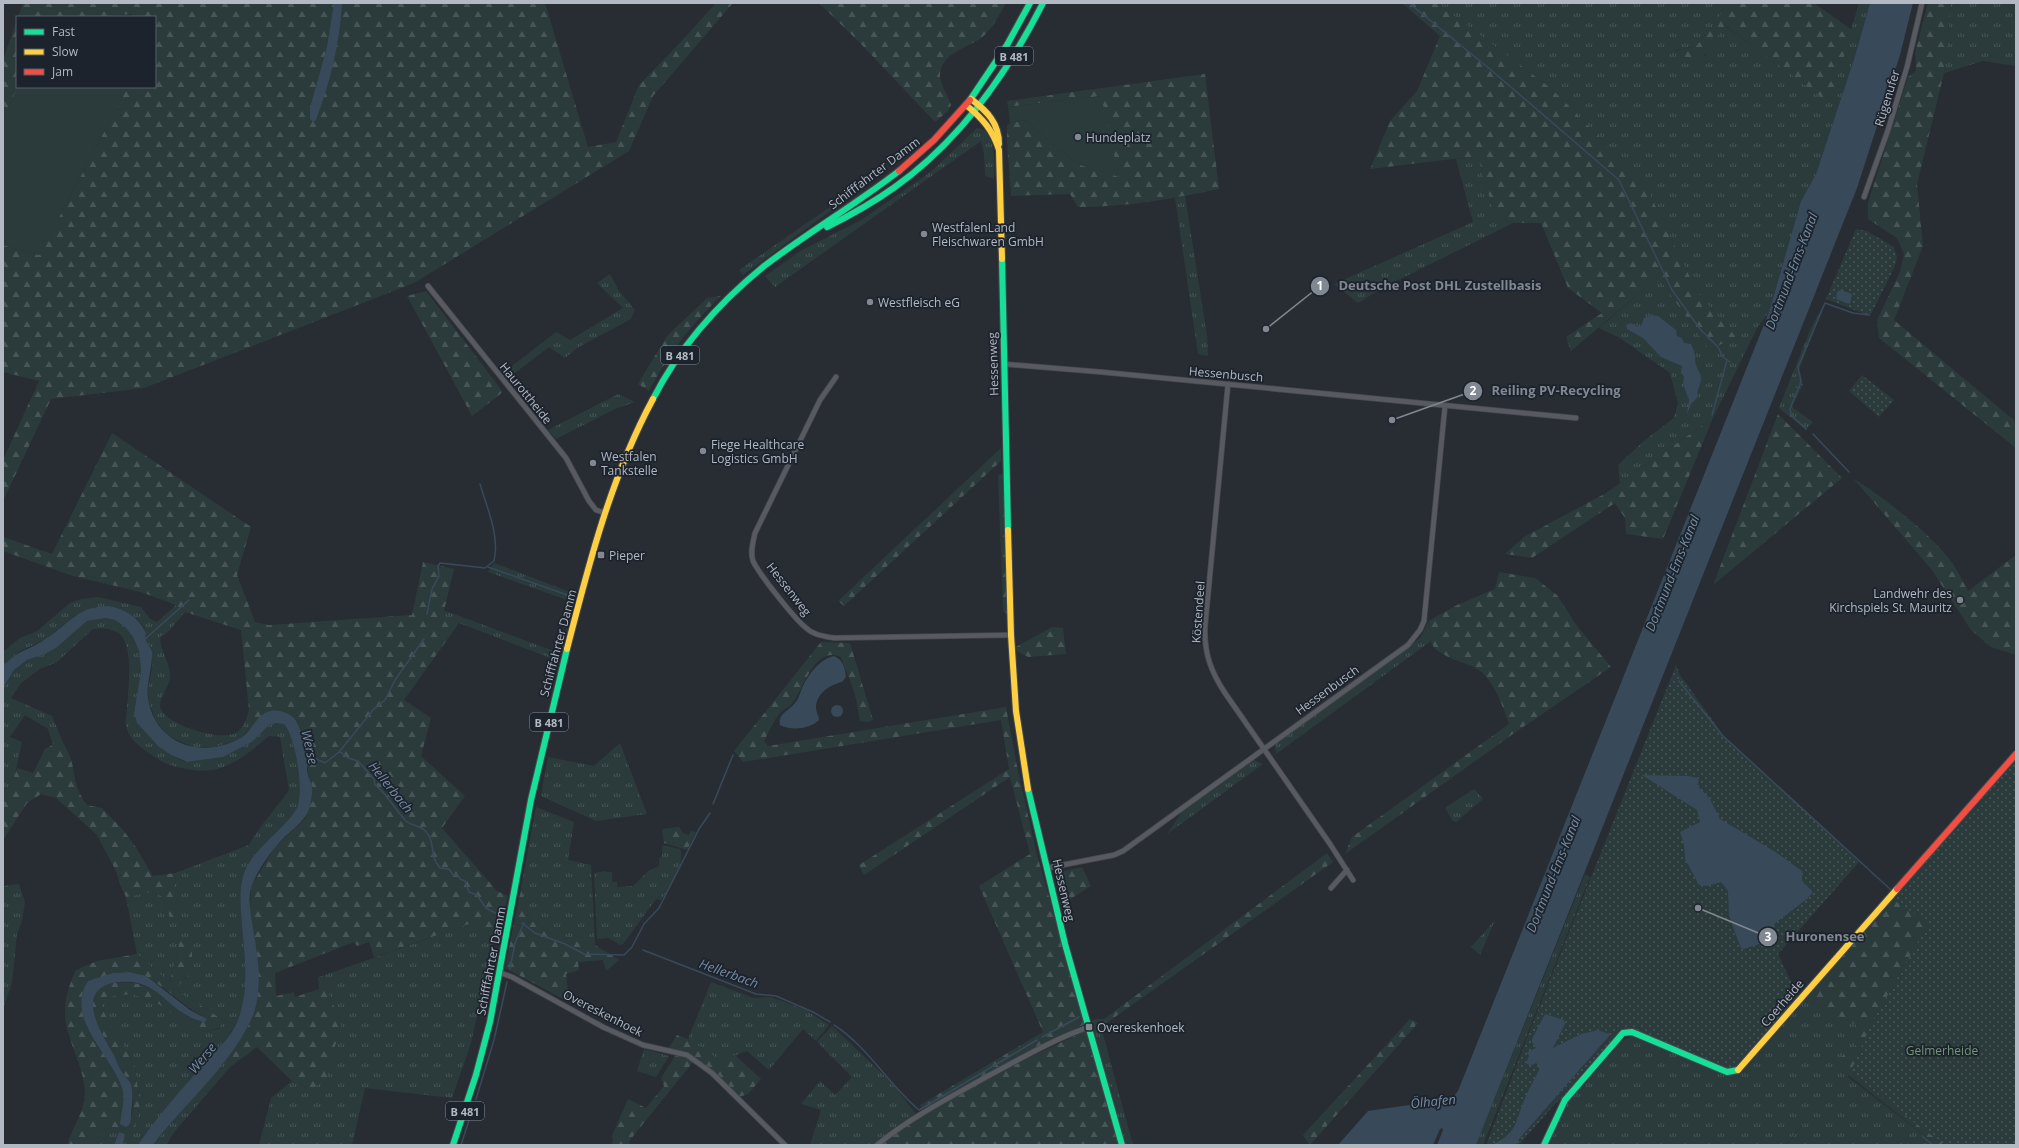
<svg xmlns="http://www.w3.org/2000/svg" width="2019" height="1148" viewBox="0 0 2019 1148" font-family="'Open Sans',sans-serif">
<defs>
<pattern id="grass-tufts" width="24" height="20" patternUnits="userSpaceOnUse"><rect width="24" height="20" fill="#2b3b3c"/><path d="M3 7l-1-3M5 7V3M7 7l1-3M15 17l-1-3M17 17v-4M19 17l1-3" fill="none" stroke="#475557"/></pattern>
<pattern id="forest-firs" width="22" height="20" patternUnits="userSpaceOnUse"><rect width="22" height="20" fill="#2b3b3c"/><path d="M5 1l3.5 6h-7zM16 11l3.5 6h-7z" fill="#475557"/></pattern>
<pattern id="park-dots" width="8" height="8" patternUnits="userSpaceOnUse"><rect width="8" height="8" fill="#2b3b3c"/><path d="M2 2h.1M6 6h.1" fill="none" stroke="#475557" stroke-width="1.8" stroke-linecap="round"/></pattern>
</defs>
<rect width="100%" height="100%" fill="#282d33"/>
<!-- grass -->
<g fill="url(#grass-tufts)">
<path d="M1437 3H1728L1711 29 1696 46 1673 51 1705 56 1724 25 1825 99 1831 97 1859 3H1870L1855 56 1816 174 1801 201 1769 312 1757 328 1713 418 1620 483 1618 465 1645 440 1674 418 1678 403 1670 373 1620 338 1599 328 1658 277 1709 349 1737 338 1697 292 1645 184 1552 89Z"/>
<path d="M1951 3H2016V66L1983 61 1944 73Z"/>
<path d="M977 128C998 130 994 164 994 179L985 176 984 153 981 141 775 287 765 276 802 250 861 220 918 181 934 169Z"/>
<path d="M1478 156 1494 214 1513 223 1384 287 1358 303 1334 284 1473 222 1456 159Z"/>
<path d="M849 194 844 201 743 275 739 270Z"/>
<path d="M1185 196 1207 336 1208 356 1198 354 1175 198Z"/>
<path d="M610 274 619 291 635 310 631 319 577 348 565 358 549 347 507 379 504 372 556 332 570 340 623 308 597 283Z"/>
<path d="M1826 300 1798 372 1803 384 1792 407 1813 422 1806 430 1779 408 1810 330Z"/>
<path d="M618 394 635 402 615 409 556 439 548 430Z"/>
<path d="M494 563 575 594 573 602 488 572Z"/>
<path d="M98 597 141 607 150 619 157 622 176 605 185 612 168 632 160 637C160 651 171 663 170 678 169 688 157 700 161 709 168 725 216 740 233 734 243 731 246 720 249 710L254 725 240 739 215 747H193L168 736 156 721 149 702 148 689 152 667V650L145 639 146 633 144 628 137 619 95 607 74 616 46 639 18 652 3 667V652L20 638 37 631 70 603 81 599Z"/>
<path d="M443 610 559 653 556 660 459 623 442 620Z"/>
<path d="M106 618 115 620 125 627 133 637 139 651 141 670 134 713 137 723 159 747 171 755 185 762 223 757 252 742 268 726 276 723 284 724C296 738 304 791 297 808 283 831 254 847 244 873 238 890 241 910 242 927 245 958 249 990 238 1020 230 1038 214 1053 201 1067 179 1093 158 1118 138 1145H123L125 1134 119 1132 114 1145H86L96 1129 113 1128 133 1130 135 1128 140 1103 135 1067 101 1007 105 997 132 994 157 1003 190 1026 205 1032 219 1029 223 1020 195 1002 180 994 177 987 188 975 177 952 170 983 137 954 126 897 151 892 162 896 170 918 179 912 170 890 176 883 175 873 249 845C260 825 276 809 289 790L280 737 269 736C241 759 220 778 182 768 170 766 159 761 149 753 139 746 129 739 126 726 125 720 127 713 127 708 128 690 135 642 117 632 109 628 101 628 93 629L57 662 40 669 21 683 11 698 52 716 62 740 53 745 48 729 25 715 10 737 22 742 14 778 3 794V688L14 670 27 660 45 654 56 648 87 621Z"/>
<path d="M1429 621 1431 641 1276 754 1275 744 1420 638Z"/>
<path d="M620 743 647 814 596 821 541 796 548 757 594 766Z"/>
<path d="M1254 760 1263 764 1167 834 1181 813Z"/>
<path d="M1474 789 1483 799 1456 822 1453 821 1445 808Z"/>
<path d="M536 807 574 822 568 860 591 865 595 945 560 938 530 920 521 888Z"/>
<path d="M662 845 680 849C686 861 669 889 661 900L656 899 623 944 620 945 609 938 597 939 594 873 606 871 607 872H612V882H617V887L633 886 648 871 659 866V858L662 857Z"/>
<path d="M1585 874 1590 877 1483 1145H1476Z"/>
<path d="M19 884 25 902 22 921 17 934 12 983 3 1009V886Z"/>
<path d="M1495 920 1480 955 1471 947Z"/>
<path d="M472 923 494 940 471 1043 452 1098 365 1088 352 1145H259L271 1098 292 1081 311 1088 341 1025 322 976Z"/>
<path d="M711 982 754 998 771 997 806 1010 829 1025 816 1041 803 1029 769 1070 747 1051 721 1061 688 1039Z"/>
<path d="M1805 999 1861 1027 1853 1052 1848 1077 1937 1145H1786L1811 1116 1785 1145H1547L1567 1101 1618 1042 1633 1036 1738 1073Z"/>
<path d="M1095 1019 1101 1027 1133 1145H1124L1090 1022Z"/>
<path d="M832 1026 891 1082 916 1114 893 1129 873 1145H810L821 1110 801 1104 820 1081 835 1095 852 1077 817 1042Z"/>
<path d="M644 1049 669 1056 656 1077 637 1071Z"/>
<path d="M227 1058 230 1067 175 1131 166 1145H153L179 1113Z"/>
</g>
<!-- forest -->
<g fill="url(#forest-firs)" fill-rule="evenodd">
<path d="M23 3H545L588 147 616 142 639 85 677 46 716 3H733L653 96 629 151 414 283 144 388 51 399 3 501V460L39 381 3 372V245L39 255 125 92 126 87H155V17H132V14L97 17H18Z"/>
<path d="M819 3H1006C999 15 992 30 981 38 966 49 940 53 940 76 941 87 948 95 951 105L948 111 935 122 860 43Z"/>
<path d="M1402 3H1437L1552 89 1645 184 1697 292 1737 338 1709 349 1658 277 1571 351 1566 337 1602 313 1568 288 1541 223H1513L1494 214 1478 156 1370 169 1390 121 1417 91 1440 36Z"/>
<path d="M1728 3H1814L1852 30 1831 97 1825 100 1725 25C1706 51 1710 68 1672 52L1696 46 1711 29Z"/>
<path d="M1928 3H1951L1944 73 1917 184 1923 246 1894 320 2016 422V448L1879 338 1877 320 1900 272 1904 254 1897 238 1868 219V203L1908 77 1916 71 1915 53Z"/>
<path d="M17 20 18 87 3 121V60Z"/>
<path d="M1205 74 1219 189C1171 199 1127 207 1078 207L1070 194 1011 196 1007 142V126L1010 123 1025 120 1061 151 1080 165 1101 96 1008 107 1007 101Z"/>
<path d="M426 291 503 392 472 416 407 296Z"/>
<path d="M721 296C690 326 669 353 649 391L638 384 667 336 707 298Z"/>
<path d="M1778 414 1842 478 1713 585Z"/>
<path d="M1713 418 1663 539 1626 534 1625 518 1615 503 1532 558 1505 554 1524 537 1606 493Z"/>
<path d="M112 433 251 527 237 575 255 622 269 625 412 615 423 562 454 569 442 619 459 623 404 700 431 718 421 756 465 796 442 828 497 891 508 896 494 940 472 923 374 957 369 942 357 946 354 942 275 973 276 996 294 992 295 997 319 989 318 977 322 976 341 1025 325 1082 311 1088 292 1081 257 1047 230 1067 227 1058 245 1032 252 1018 259 989 257 957 250 910 251 887 274 848 305 819 311 801 312 787 308 774V760L295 719C280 708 265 708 254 725L249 710 241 630 185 612 176 605 141 592 73 576 3 551V537L52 554Z"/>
<path d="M1001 448V461L844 606 838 601Z"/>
<path d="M1003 474 1007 614 1003 611 998 475Z"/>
<path d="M1853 478C1885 499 1931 533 1953 564 1959 573 1963 582 1968 591L2016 555V655L1991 647 1971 630 1932 570Z"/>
<path d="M1499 572 1535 578 1557 595 1577 626 1611 667 1513 734 1345 854 1352 837 1509 724C1503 707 1496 687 1484 674 1470 660 1435 660 1430 639 1429 633 1430 627 1429 621L1457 605 1495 589Z"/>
<path d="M1052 627 1063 628 1066 654 1028 657 1015 650 1016 647Z"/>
<path d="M821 642 850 643 873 720 868 722 860 721 855 694 841 657C815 646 805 685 794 701 791 706 784 709 780 713 773 721 769 732 764 741L768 746 1006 707 1017 766 1036 851 1085 1024 1004 1065 922 1109 920 1105 1043 1032 979 886 1030 854 1010 777 864 875 859 865 1009 769 1001 720 743 762 734 751Z"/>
<path d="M62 740C65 747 71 756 72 763 76 783 75 788 87 805L102 808 123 830 135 846 153 876 175 873 176 883 170 890 180 912 179 920 170 918 162 896 151 892 126 897 120 885 116 871 97 835 56 798 41 794 27 803 3 840V794L14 778 17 768 33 773 45 749Z"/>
<path d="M2016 756V1145H1937L1843 1071 1840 1058 1848 1052H1853L1861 1027 1805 999Z"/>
<path d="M679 827 683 833 689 835 691 831 696 832 687 850 664 843 662 829Z"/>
<path d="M1327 853 1333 862 1101 1027 1095 1019H1104Z"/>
<path d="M1082 867 1091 886 1061 905 1054 873Z"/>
<path d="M521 888 530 920 560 938 595 945 619 960 606 971 603 960 578 962 579 970 566 974 569 1002 505 968Z"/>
<path d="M180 939 191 945C194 965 191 972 177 987L180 994 195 1002 223 1020 219 1028 205 1032 190 1026 157 1003 132 994 105 997 101 1007 135 1067 140 1103 135 1128 133 1131 113 1128 96 1129 86 1145H67C72 1128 85 1111 85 1093 84 1070 73 1051 67 1029 62 1008 67 989 76 970L97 961 137 954 170 983ZM122 972C154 972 176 1002 203 1016L188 1017C163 998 148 978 114 983 71 990 104 1036 114 1055 116 1060 117 1065 120 1069 123 1074 128 1079 131 1084 136 1096 132 1111 130 1123L120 1121C123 1112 125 1103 124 1093 119 1058 72 1029 83 992L113 973Z"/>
<path d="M1410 1019 1418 1023 1310 1145 1303 1135Z"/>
<path d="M1087 1030 1118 1145H881C941 1097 1017 1064 1087 1030Z"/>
<path d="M677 1035 688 1039 721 1061 735 1055 761 1079 748 1094 739 1097 714 1072 688 1054 667 1050Z"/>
<path d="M675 1056 686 1057 693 1062 630 1140 629 1145H612L613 1133 628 1099 646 1108 664 1086 661 1078Z"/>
</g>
<!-- park -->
<g fill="url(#park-dots)">
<path d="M1856 229 1867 231 1894 247 1897 258 1894 268 1870 316 1826 299Z"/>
<path d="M1862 375 1894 400 1879 417 1849 391Z"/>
<path d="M1676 665 1680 675 1724 736 1859 862 1778 954 1798 997 1736 1070 1731 1073 1628 1030 1566 1095 1555 1104 1519 1145H1486L1530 1030Z"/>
<path d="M2016 756V1145H1944L1850 1073 1871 1024 1929 923 1892 899Z"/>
</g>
<!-- pitch -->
<g fill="#2b3b3c">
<path d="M18 87H126L125 92 39 255 3 245V121Z"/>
<path d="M1101 96 1119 177 1080 165 1061 151 1025 120 1010 123 1008 107Z"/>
</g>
<!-- water -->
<g fill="#38495a">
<path d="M334 3H342C340 43 330 83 316 120L313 122 310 119V108L327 47Z"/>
<path d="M1870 3H1913L1900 55 1857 188 1476 1145H1437L1443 1130 1442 1128 1440 1129 1433 1145H1338L1368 1111 1443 1100 1454 1096 1458 1091 1769 312 1801 201 1816 174 1855 56Z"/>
<path d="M1841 290 1852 294 1850 304 1836 299 1837 292Z"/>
<path d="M1651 315 1658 316 1676 330 1677 336 1682 338 1684 343 1691 344C1696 354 1694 356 1696 365 1698 371 1701 373 1701 380 1700 387 1696 391 1697 398L1691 404 1687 414 1689 400 1683 384 1684 377 1681 373 1682 366 1661 357 1643 338 1627 329 1626 325 1631 323 1637 327 1641 326 1644 318Z"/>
<path d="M108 606C126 609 138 617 146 633L145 639 152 651V655C152 669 146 684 148 698 155 744 200 759 239 739 251 733 255 717 267 712 276 708 287 712 294 718 299 723 309 754 308 762 308 765 307 767 307 769 307 774 309 778 311 783 313 788 312 796 311 801 308 822 292 828 279 843 269 854 258 870 252 885 247 898 251 914 253 928 258 958 264 992 251 1020 229 1067 184 1104 153 1145H138C157 1117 180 1091 203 1065 215 1051 231 1038 238 1020 249 990 245 958 242 927 241 910 238 890 244 873 254 847 283 831 297 808 304 791 296 738 284 724L276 723 268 726 252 742 223 757 187 762 171 755 159 747 137 723 134 713 141 670 139 651 133 637 125 627 115 620 106 618 87 621 56 648 45 654 27 660 14 670 3 688V667C16 650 28 651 44 640 67 626 77 606 108 606Z"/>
<path d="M834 656C843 660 845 667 846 677L842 682C830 685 816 693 816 708 816 712 819 716 819 720 810 729 791 731 780 725 778 713 788 712 795 703 799 699 800 692 803 686 809 674 820 659 834 656Z"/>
<circle cx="837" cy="711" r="6"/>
<path d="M1642 775 1689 776 1697 778 1699 782 1697 785 1710 799 1720 819 1774 851 1802 871V881L1813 892 1807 899 1774 924V939L1744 949 1741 948 1729 916 1728 891 1721 882 1707 886 1699 885 1685 859 1684 845 1680 832 1700 822 1697 810Z"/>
<path d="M129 972 146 976 190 1010 207 1019 205 1022C169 1016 161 978 120 982 71 987 101 1032 114 1055 116 1060 118 1065 120 1069 123 1074 128 1079 131 1084 134 1093 132 1105 131 1114 131 1120 131 1125 126 1127L120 1124C121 1112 126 1100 122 1088 111 1054 64 1018 88 981L113 973Z"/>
<path d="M1545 1014 1564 1020 1565 1024 1553 1048 1581 1034 1598 1030 1609 1034V1036L1519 1139 1516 1145H1492C1518 1132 1515 1122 1525 1098 1529 1088 1535 1079 1539 1070V1066L1536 1063 1530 1066 1526 1063 1529 1056 1527 1052 1536 1048 1532 1042V1039Z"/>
<path d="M119 1132 125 1134 123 1145H114Z"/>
</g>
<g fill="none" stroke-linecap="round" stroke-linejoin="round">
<!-- stream -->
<g stroke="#38495a" stroke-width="1.5">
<path d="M1409 3 1491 70 1619 180 1672 290 1700 329 1718 347 1723 357 1730 362"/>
<path d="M1796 387 1799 388 1801 381 1798 367 1825 303 1853 313 1869 315"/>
<path d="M1798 389 1790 409 1791 415 1806 429"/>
<path d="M1712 415 1727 360"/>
<path d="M1813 434 1849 472"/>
<path d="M488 567 573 597"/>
<path d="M427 614 432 589 439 576 438 566 440 563 485 568 494 561C500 536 487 508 480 484"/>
<path d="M144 640 189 600"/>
<path d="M1679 681 1722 735 1891 890"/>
<path d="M339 752 342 753 348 758 358 761 374 779 375 785C384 790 397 812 406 821 413 827 424 825 429 836 435 846 429 855 440 868L449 869 453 875H458L460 879 465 881 469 892 477 895 486 908 497 914"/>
<path d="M308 760 316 759 325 763 339 752 373 710 385 700 395 680 424 639"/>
<path d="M713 804 733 755"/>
<path d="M522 923 535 933 565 944 584 954 624 955 632 947 644 924 659 908 699 829 710 813"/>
<path d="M643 950 756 994 776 996 813 1012 830 1022"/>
<path d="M510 969 515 943 524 923"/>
<path d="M834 1025C867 1046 889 1085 919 1110L1037 1040"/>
<path d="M1042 1037 1079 1017"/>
<path d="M476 1099 494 1040 507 982"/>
<path d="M1922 1136 1933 1145"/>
<path d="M461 1145 473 1108"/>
<path d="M1908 1145V1144"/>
</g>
<!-- street casing -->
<g stroke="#46494e" stroke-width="6">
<g id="street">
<path d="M1864 197 1888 130 1907 67 1922 3"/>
<path d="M428 286 566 458 589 501 596 510 605 513"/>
<path d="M1004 364 1101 372 1576 418"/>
<path d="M836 377 820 400 755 533C753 542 750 552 753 561 759 574 794 618 805 627 813 635 823 636 834 638L1011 635"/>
<path d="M1228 384 1205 627C1204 653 1211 672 1225 693L1330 844 1353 880"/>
<path d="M1047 868 1114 855 1123 851 1408 645 1420 630 1424 621 1445 406"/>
<path d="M1331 888 1347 870"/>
<path d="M501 973 512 977 603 1027 643 1045 687 1055 712 1073 785 1145"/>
<path d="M877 1145C911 1117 949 1098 988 1076 1020 1059 1054 1039 1089 1027"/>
</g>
</g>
<!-- fast casing -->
<g stroke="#46494e" stroke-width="8">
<g id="fast">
<path d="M970 100 1007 45 1030 3"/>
<path d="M827 227C851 215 874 202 895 187 961 140 1007 74 1043 3"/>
<path d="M1002 259 1008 530"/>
<path d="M653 399C679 348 719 303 763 267 807 233 855 205 899 171"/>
<path d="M1028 789 1065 944 1122 1145"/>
<path d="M453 1145 476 1075 490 1022 531 800 567 649"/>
<path d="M1544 1145 1565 1100 1623 1033 1632 1032 1727 1072 1738 1070"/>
</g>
</g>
<!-- slow casing -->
<g stroke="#46494e" stroke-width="8">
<g id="slow">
<path d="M971 99C987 111 999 123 999 144"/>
<path d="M966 105C982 118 993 130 999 150L1002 259"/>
<path d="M1008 530 1011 635 1016 711 1028 789"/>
<path d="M567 649C589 563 611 477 653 399"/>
<path d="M1738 1070 1897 889"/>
</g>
</g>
<!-- jam casing -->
<g stroke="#46494e" stroke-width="8">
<g id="jam">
<path d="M899 171 934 140 970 100"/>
<path d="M1897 889 2016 754"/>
</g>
</g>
<!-- street -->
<use href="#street" stroke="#575b61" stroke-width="4.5"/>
<!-- fast -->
<use href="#fast" stroke="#16e098" stroke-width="6"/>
<!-- slow -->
<use href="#slow" stroke="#ffcf43" stroke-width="6"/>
<!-- jam -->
<use href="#jam" stroke="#f24e42" stroke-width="6"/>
</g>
<!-- markers -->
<g fill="#828891" stroke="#1c232c" stroke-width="1.5">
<circle cx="1078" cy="137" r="4"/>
<circle cx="924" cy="234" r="4"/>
<circle cx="870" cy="302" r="4"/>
<circle cx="703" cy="451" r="4"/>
<circle cx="593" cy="463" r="4"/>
<rect x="597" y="551" width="8" height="8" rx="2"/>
<circle cx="1960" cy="600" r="4"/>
<rect x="1085" y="1023" width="8" height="8" rx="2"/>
</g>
<g text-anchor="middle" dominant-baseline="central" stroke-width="3.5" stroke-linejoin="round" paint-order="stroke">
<!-- shield labels -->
<g fill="#1c232c" stroke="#858c96" stroke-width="1">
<rect x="995" y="47" width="38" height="18" rx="3"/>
<rect x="661" y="346" width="38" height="18" rx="3"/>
<rect x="530" y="713" width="38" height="18" rx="3"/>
<rect x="446" y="1102" width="38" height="18" rx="3"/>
</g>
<g font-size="11" font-weight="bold" fill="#b2b9c3">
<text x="1014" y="56">B 481</text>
<text x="680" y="355">B 481</text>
<text x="549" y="722">B 481</text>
<text x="465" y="1111">B 481</text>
</g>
<!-- street labels -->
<g font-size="12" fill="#b2b9c3" stroke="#1c232c">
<text transform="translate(1887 98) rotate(-73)">Rügenufer</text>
<text transform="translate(874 173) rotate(-37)">Schifffahrter Damm</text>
<text transform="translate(993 364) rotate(-92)">Hessenweg</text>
<text transform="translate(1226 374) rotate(5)">Hessenbusch</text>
<text transform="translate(526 393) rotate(51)">Haurottheide</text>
<text transform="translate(789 589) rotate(52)">Hessenweg</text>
<text transform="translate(1198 612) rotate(-86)">Köstendeel</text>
<text transform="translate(558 643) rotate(-75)">Schifffahrter Damm</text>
<text transform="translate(1327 690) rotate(-36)">Hessenbusch</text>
<text transform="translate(1064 890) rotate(77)">Hessenweg</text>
<text transform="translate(491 961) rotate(-79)">Schifffahrter Damm</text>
<text transform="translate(1782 1003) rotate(-49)">Coerheide</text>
<text transform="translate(603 1013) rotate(27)">Overeskenhoek</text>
</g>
<!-- poi labels -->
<g font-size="12" fill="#b2b9c3" stroke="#1c232c" text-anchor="start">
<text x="1086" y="137">Hundeplatz</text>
<text x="932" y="227">WestfalenLand<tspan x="932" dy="14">Fleischwaren GmbH</tspan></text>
<text x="878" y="302">Westfleisch eG</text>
<text x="711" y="444">Fiege Healthcare<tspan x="711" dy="14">Logistics GmbH</tspan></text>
<text x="601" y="456">Westfalen<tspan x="601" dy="14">Tankstelle</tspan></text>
<text x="609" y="555">Pieper</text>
<text x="1952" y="593" text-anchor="end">Landwehr des<tspan x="1952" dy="14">Kirchspiels St. Mauritz</tspan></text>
<text x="1097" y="1027">Overeskenhoek</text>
</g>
<!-- park labels -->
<g font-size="12" fill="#739679" stroke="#1c232c">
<text x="1942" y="1050">Gelmerheide</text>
</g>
<!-- water labels -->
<g font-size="13" font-style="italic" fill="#758ca4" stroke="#1c232c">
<text transform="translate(1791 271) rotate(-69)">Dortmund-Ems-Kanal</text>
<text transform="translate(1672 573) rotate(-68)">Dortmund-Ems-Kanal</text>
<text transform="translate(310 747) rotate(77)">Werse</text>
<text transform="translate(391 787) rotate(51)">Hellerbach</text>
<text transform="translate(1553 874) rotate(-68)">Dortmund-Ems-Kanal</text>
<text transform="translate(729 973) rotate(20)">Hellerbach</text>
<text transform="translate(202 1058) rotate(-50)">Werse</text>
<text transform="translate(1433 1101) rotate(-6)">Ölhafen</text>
</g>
</g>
<!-- callouts -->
<path fill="none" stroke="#828891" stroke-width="1.5" d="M1266 329L1320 286M1392 420L1473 391M1698 908L1768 937"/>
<g fill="#828891" stroke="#1c232c" stroke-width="1.5">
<circle cx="1266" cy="329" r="4"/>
<circle cx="1392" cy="420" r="4"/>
<circle cx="1698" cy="908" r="4"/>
<circle cx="1320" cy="286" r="10"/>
<circle cx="1473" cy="391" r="10"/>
<circle cx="1768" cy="937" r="10"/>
</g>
<g font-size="12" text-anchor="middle" font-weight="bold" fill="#fff">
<text x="1320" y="290">1</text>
<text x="1473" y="395">2</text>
<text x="1768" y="941">3</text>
</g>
<g font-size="13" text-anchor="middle" font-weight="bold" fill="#828891" stroke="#1c232c" stroke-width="3.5" stroke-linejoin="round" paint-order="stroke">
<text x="1440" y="290">Deutsche Post DHL Zustellbasis</text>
<text x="1556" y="395">Reiling PV-Recycling</text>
<text x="1825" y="941">Huronensee</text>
</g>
<!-- border -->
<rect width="2019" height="1148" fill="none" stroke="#b2b9c3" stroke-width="8"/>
<!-- legend -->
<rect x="16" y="16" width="140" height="72" fill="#1c232c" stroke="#585f68"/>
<rect x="24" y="29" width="20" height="6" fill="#16e098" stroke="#585f68"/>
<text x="52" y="36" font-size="12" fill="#b2b9c3">Fast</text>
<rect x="24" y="49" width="20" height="6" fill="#ffcf43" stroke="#585f68"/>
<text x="52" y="56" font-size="12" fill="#b2b9c3">Slow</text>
<rect x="24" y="69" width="20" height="6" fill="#f24e42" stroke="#585f68"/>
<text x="52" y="76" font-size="12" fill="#b2b9c3">Jam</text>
</svg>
